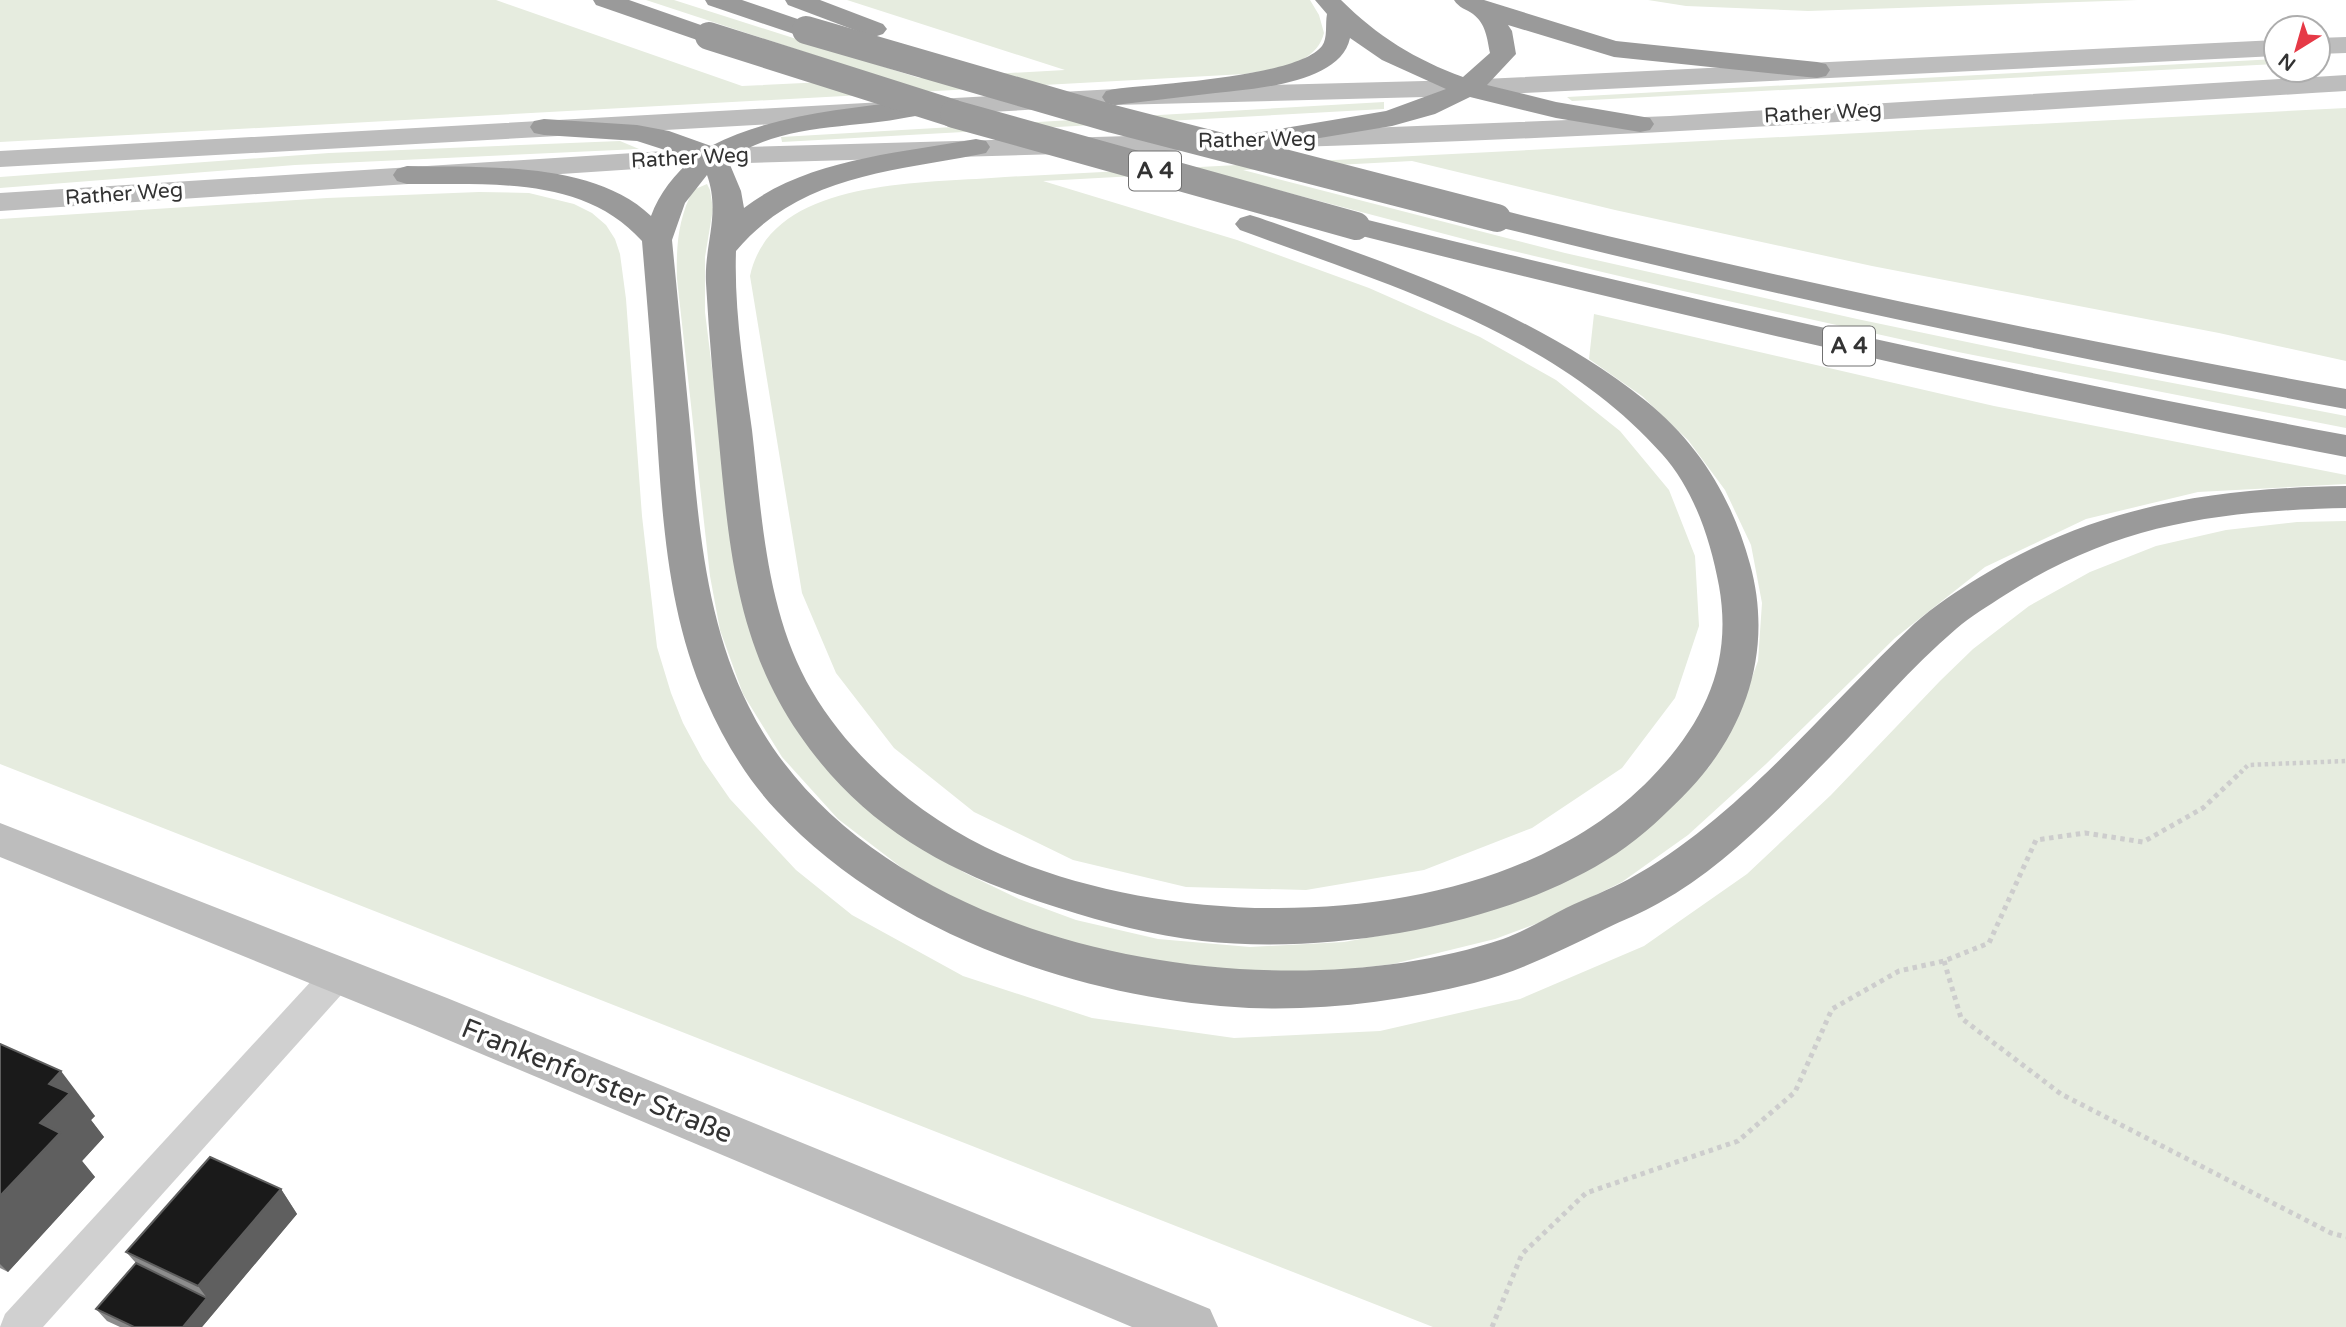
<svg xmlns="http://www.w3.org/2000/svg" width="2346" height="1327" viewBox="0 0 2346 1327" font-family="'Varela Round',sans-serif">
<rect width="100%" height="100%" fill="#fff"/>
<!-- green -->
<g fill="#e6ecdf">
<path d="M0 0H496L742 86 887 79 646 0H674L919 78 1065 70 847 0H1310L1319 15 1324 33C1316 66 1273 69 1245 74L0 142Z"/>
<path d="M1648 0H2138L1808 11 1686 6Z"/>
<path d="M2276 59V64L1572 101 1567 97Z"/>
<path d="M1384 102V109L782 142 781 137Z"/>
<path d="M2346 108V361L2219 333 1872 266 1615 210 1412 161 1243 170 1565 253 1857 319 2073 364 2346 416V428L1958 352 1683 291 1479 243 1209 172 1043 181 1237 240 1369 288 1480 337 1556 380 1620 431 1669 490 1695 556 1699 626 1675 698 1622 768 1532 828 1424 870 1306 890 1186 887 1073 860 974 812 894 748 836 673 802 593 750 276C771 176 926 184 1005 177Z"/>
<path d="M620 141 639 149 295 165 0 188V177L329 153Z"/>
<path d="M707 184 710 190 713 209 705 257V312L729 506 742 591 915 843 965 873 1019 899 1076 920 1158 939 1250 947 1344 942 1438 925 1525 897 1663 815 1709 767 1738 716 1758 661 1762 603 1751 545 1725 490 1688 440 1642 396 1589 359 1594 314 1994 406 2346 475V484L2198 492 2086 519 1985 567 1895 638 1766 764 1688 835 1622 882 1541 922 1495 939 1393 964 1292 976 1092 954 996 920 910 874 838 819 782 757 743 694 720 630 710 576 677 279C676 247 678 219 693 190Z"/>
<path d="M479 192 529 193 574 204 592 213 606 225 615 239 620 254 626 299 642 516 657 647 671 693 683 723 703 760 730 799 796 870 852 915 963 976 1092 1018 1234 1038 1380 1031 1520 999 1644 946 1747 874 1831 795 1940 681 1973 649 2029 606 2090 572 2156 546 2226 530 2297 522 2346 521V1327H1433L0 764V219L327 198Z"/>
</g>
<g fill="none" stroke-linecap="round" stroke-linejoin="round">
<!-- path-far1 -->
<path stroke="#cdcdcd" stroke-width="4.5" stroke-dasharray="3.5 3.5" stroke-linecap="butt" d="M2240 773 2248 765 2346 761"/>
<!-- path -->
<g stroke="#cdcdcd" stroke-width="5" stroke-dasharray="4.5 4.5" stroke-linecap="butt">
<path d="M1944 961 1961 1018 2061 1094 2331 1233 2346 1237"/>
<path d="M1492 1327 1522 1254 1586 1193 1738 1141 1795 1092 1832 1009 1899 971 1944 961 1989 943 2036 840 2085 833 2143 842 2203 808 2242 771"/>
</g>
<!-- service -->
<path fill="#d0d0d0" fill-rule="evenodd" d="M338 962 350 965 354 975 350 985 43 1327H0L5 1314 326 965Z"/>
<!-- secondary -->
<g fill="#bdbdbd" fill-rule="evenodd">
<path d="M2346 37V53L2318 54V38Z"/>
<path d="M2276 40V56L1463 96 1115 105 0 167V151L1115 89 1463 80Z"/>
<path d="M2346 75V91C1985 113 1625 138 1264 148L1254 146 1250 140 1254 134 1264 132 1670 116Z"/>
<path d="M1200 134 1210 136 1214 142 1210 148 1200 150 712 164 0 211V193L712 148Z"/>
<path d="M0 823 447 998 1210 1309 1218 1327H1132L415 1026 0 857Z"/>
</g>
<!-- motorway -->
<g fill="#9a9a9a" fill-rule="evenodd">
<path d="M593 0H629L718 31 722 36 718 41 709 44 700 41 596 5Z"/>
<path d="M705 0H742L815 25 819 30 815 35 806 38 797 35 708 5Z"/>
<path d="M785 0H820L883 24 887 29 883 34 874 37 865 34 788 5Z"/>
<path d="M1315 0H1341C1377 36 1416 60 1463 77L1490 53C1487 38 1486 24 1473 14 1466 9 1459 8 1454 0H1484L1616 41 1817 62 1826 64 1830 70 1826 76 1817 78 1614 57 1508 25 1512 31 1516 54 1487 85 1556 102 1650 118 1654 124 1650 130 1640 132 1556 118 1470 97 1435 114 1392 126 1260 148 1250 146 1246 140 1250 134 1386 111 1446 89 1382 60 1350 38C1340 86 1246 89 1207 94 1176 98 1146 101 1115 105L1106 103 1102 97 1106 91 1115 89C1156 84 1298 77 1322 46 1328 38 1325 24 1327 14Z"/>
<path d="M909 101 919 103 923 109 919 115C856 130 783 121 728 160L741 191 744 208C807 159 900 153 976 139L986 141 990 147 986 153 976 155C887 172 798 177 736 251 734 311 744 371 752 430 762 517 766 613 812 691 850 756 916 813 985 847 1174 938 1497 937 1651 778 1704 723 1733 664 1719 586 1710 538 1694 490 1662 454 1555 333 1386 284 1240 230L1235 224 1240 218 1250 215 1260 218C1395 266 1533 311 1646 401 1699 444 1732 498 1750 564 1773 647 1748 727 1690 789 1667 813 1644 835 1616 854 1507 926 1331 955 1202 941 1153 935 1106 923 1059 908 952 875 864 829 799 734 737 644 729 548 719 442 714 389 709 337 706 283 704 244 721 214 707 175L685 203 672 240C678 302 684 363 690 425 698 520 705 620 749 707 870 949 1266 1019 1503 939 1525 931 1545 919 1566 908 1587 898 1609 890 1629 879 1737 820 1825 708 1914 624 1934 606 1957 591 1980 577 2095 506 2213 488 2346 486V508C2216 511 2117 524 2005 595 1988 606 1971 616 1956 629 1911 667 1872 714 1831 756 1779 809 1724 867 1659 903 1642 913 1623 920 1605 929 1562 950 1521 971 1474 983 1401 1001 1324 1011 1249 1008 1083 1000 891 934 776 810 747 779 723 739 706 700 667 612 662 514 656 420 652 360 647 301 642 241 583 175 488 185 407 184L397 181 393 175 397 169 407 166C482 168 592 160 651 216 659 194 675 173 693 159L637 141 544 135 534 133 530 127 534 121 544 119 637 125 669 131 711 146C772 115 842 109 909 101Z"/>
<path d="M1497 209C1778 279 2061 337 2346 389V409C2058 355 1771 296 1487 224L1482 218 1487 212Z"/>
<path d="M1356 217C1684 299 2013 373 2346 435V457C2010 392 1677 316 1346 232L1341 226 1346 220Z"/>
</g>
<!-- motorway-bridge -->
<g stroke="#9a9a9a" stroke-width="28">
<path d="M806 30 1113 119 1497 218"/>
<path d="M709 36 952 113"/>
<path d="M954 114 1356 226"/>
</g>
</g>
<!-- wall -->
<g fill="#8c8c8c">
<path d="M0 1044 95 1116 91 1120 104 1137 82 1161 95 1177 8 1272 0 1268Z"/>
<path d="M281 1189 297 1214 202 1327H120L107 1321 96 1309 136 1263 126 1252Z"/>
</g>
<!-- shaded-wall -->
<g fill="#5f5f5f">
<path d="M61 1071 95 1116 91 1120 104 1137 82 1161 95 1177 8 1272 0 1264V1196L49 1084Z"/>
<path d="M281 1189 297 1214 202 1327H183L207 1298 198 1286Z"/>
</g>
<!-- building -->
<g fill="#1a1a1a" stroke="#5f5f5f" stroke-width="2">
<path d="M0 1044 61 1071 49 1084 70 1093 40 1123 60 1133 0 1196Z"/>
<path d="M210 1157 281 1189 198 1286 126 1252Z"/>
<path d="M136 1263 207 1298 183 1327H134L96 1309Z"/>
</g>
<g text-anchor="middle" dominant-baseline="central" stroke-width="7" stroke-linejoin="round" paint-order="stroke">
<!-- far-street labels -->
<g font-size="21" fill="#333" stroke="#fff">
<text transform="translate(1823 113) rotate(-3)">Rather Weg</text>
<text transform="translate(1257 140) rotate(-1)">Rather Weg</text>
<text transform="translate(690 158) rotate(-3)">Rather Weg</text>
<text transform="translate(124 194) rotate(-4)">Rather Weg</text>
</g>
<!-- shield labels -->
<g fill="#fff" stroke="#707070" stroke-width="2">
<rect x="1129" y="151.5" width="52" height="39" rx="5"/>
<rect x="1823" y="326.5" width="52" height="39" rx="5"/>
</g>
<g font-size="23" font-weight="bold" fill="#333">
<text x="1155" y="171">A 4</text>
<text x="1849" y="346">A 4</text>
</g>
<!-- near-street labels -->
<g font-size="28" fill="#333" stroke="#fff">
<text transform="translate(597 1081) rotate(22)">Frankenforster Straße</text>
</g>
</g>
<!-- north arrow -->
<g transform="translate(2297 49) rotate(217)"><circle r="33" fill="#ffffff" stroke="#adadad" stroke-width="2"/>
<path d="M0-5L12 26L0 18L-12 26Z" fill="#e63946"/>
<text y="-10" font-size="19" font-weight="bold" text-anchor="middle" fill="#333333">N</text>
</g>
</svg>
